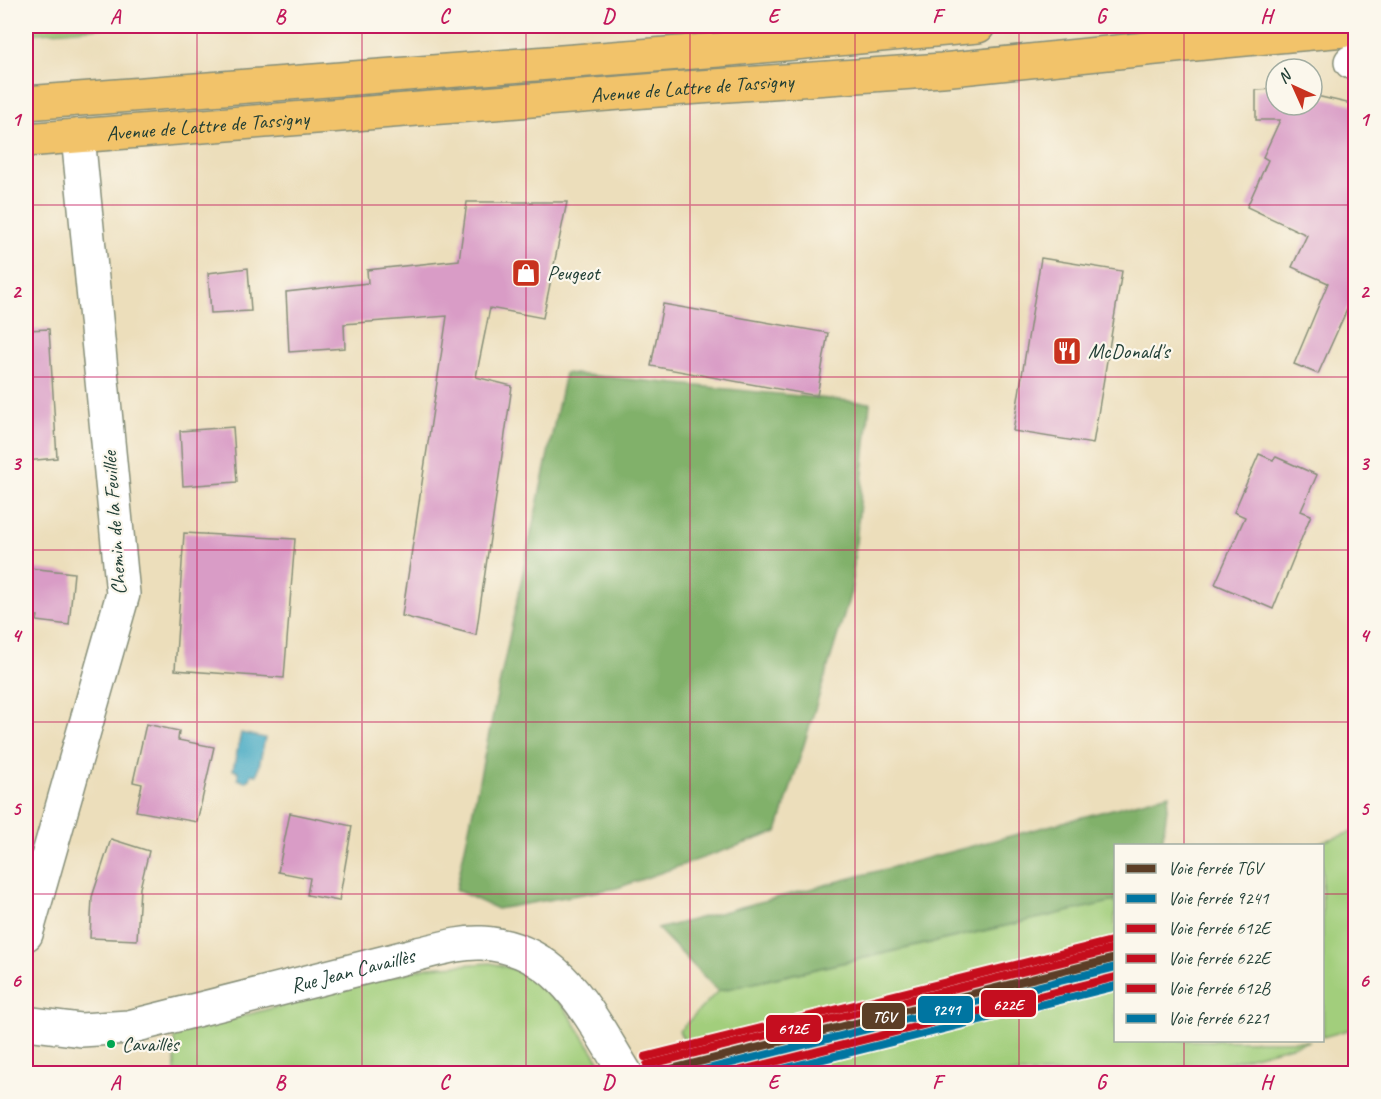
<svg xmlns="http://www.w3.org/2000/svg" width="1381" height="1099" viewBox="0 0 1381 1099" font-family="Caveat,sans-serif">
<rect width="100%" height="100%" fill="#fbf7ec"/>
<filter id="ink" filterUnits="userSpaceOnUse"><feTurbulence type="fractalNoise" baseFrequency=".0167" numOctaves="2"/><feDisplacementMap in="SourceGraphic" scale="12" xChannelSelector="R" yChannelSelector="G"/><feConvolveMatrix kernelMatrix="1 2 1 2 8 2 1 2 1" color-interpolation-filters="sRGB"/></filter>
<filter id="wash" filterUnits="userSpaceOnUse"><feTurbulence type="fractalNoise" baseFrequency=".008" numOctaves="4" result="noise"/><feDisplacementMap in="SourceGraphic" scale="24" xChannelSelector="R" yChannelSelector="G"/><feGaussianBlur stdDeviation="1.35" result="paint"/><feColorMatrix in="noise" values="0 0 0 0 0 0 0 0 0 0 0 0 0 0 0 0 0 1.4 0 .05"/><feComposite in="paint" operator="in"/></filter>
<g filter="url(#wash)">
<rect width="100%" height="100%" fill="#ecdebb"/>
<!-- green -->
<g fill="#a2ce7b" stroke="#608658" stroke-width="1.5">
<path d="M26 26H124L26 34Z"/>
<path d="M1355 831V1028L1323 1037 1322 846 1312 845Z"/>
<path d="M1115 901 1116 1040 1310 1041 1190 1073 703 1074 679 1031 718 991Z"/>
<path d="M491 963 533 974 564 1007 607 1073H175L174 1034 428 967Z"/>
</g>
<!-- forest -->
<g fill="#81b16b" stroke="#507750" stroke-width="1.5">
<path d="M565 373 870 403 851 592 777 832 617 888 497 909 456 890Z"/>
<path d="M1169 794 1162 845 1116 846 1115 901 718 991 658 929Z"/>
</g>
<!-- water -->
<path fill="#42a8c2" stroke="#30727b" stroke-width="1.5" d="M241 733 265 738 257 775 252 774 250 779 245 782 238 779V771L233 770Z"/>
<g id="blocks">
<!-- building -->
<g fill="#d99cc6">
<path d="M1276 89V105H1312V95L1356 105V294H1354L1318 374 1294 364 1328 283 1292 267 1307 235 1247 207 1268 160 1263 157 1280 120H1256V90Z"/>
<path d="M467 202H567L543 318 490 308 476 377 512 386 476 635 402 616 447 316 344 324 345 348 289 352 286 292 368 283 367 270 459 260Z"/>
<path d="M1041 258 1122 271 1093 444 1013 431Z"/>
<path d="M248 268 251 311 211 313 208 273Z"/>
<path d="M663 304 828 333 817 396 651 366Z"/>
<path d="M49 329 57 458 26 461V330Z"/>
<path d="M233 427 237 482 183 486 180 431Z"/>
<path d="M1259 454 1273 460 1276 457 1317 475 1301 511 1311 515 1273 609 1215 584 1245 517 1234 512Z"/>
<path d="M184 533 295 539 284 678 175 670Z"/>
<path d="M29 568 74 573 69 625 37 621 38 616 26 615Z"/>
<path d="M146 724 179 731 178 740 214 747 197 822 136 811 142 784 133 782Z"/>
<path d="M290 813 352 826 339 901 307 895 310 878 278 872Z"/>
<path d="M111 839 149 851 140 888 137 940 90 938 92 897Z"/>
</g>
</g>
</g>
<g filter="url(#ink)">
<use href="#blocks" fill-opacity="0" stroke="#868e78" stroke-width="1.5"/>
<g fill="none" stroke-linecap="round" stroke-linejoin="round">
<!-- minor casing -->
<g stroke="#868e78" stroke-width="36">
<g id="minor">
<path d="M1351 62 1356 63"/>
<path d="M26 934 123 594 78 136"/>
<path id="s1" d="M26 1023 81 1030 129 1027 418 954C439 949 461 942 482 943 561 948 589 1015 626 1074"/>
</g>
</g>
<!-- primary casing -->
<g stroke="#868e78" stroke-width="36">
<g id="primary">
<path d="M26 103 719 50 978 26"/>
<path id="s2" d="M26 140 671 89 942 70 1224 41 1356 29"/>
</g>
</g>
<!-- minor -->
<use href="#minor" stroke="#fff" stroke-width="33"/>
<!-- primary -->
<use href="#primary" stroke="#f2c36a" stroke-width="33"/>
<!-- rail-1 casing -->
<g stroke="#fbf7ec" stroke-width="12">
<path id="rail-1" d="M651 1074 1116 958"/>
</g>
<!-- rail-2 casing -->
<g stroke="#fbf7ec" stroke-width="12">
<path id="rail-2" d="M688 1074 1116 967"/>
</g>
<!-- rail-3 casing -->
<g stroke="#fbf7ec" stroke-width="12">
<path id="rail-3" d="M647 1065 1114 949"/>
</g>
<!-- rail-4 casing -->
<g stroke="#fbf7ec" stroke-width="12">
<path id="rail-4" d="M726 1074 1116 977"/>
</g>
<!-- rail-5 casing -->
<g stroke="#fbf7ec" stroke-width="12">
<path id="rail-5" d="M645 1057 1112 941"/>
</g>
<!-- rail-6 casing -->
<g stroke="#fbf7ec" stroke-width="12">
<path id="rail-6" d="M763 1074 1116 986"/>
</g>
<!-- rail-1 -->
<use href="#rail-1" stroke="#5c3e26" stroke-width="8"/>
<!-- rail-2 -->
<use href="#rail-2" stroke="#0075a1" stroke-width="8"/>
<!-- rail-3 -->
<use href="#rail-3" stroke="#c50e1f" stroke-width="8"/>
<!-- rail-4 -->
<use href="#rail-4" stroke="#c50e1f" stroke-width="8"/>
<!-- rail-5 -->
<use href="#rail-5" stroke="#c50e1f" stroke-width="8"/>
<!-- rail-6 -->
<use href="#rail-6" stroke="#0075a1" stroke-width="8"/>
</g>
</g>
<!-- grid -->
<path fill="none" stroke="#c2185b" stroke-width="1.5" stroke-opacity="0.55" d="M197 26V1074M362 26V1074M526 26V1074M690 26V1074M855 26V1074M1019 26V1074M1184 26V846M26 205H1356M26 377H1356M26 550H1356M26 722H1356M26 894H1116M1322 894H1356M1184 1040V1074"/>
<!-- icons -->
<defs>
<g id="shop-square" transform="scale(1.5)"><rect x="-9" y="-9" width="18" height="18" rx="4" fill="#c8321e" stroke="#fbf7ec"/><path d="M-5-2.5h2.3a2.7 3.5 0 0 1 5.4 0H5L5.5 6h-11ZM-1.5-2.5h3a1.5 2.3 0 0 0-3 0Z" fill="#fff"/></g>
<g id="restaurant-square" transform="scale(1.5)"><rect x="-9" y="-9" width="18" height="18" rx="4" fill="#c8321e" stroke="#fbf7ec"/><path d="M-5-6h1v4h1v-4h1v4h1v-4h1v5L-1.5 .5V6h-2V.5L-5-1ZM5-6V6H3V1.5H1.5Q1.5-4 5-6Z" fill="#fff"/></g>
</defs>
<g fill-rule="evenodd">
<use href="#shop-square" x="526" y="273"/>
<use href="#restaurant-square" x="1067" y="351"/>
</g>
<!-- markers -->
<circle fill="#00a651" stroke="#fbf7ec" stroke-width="2" cx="111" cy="1044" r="5"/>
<g text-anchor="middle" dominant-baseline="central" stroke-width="4.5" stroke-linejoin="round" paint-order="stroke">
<!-- bus labels -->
<g font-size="20" fill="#1f3d34" stroke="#fbf7ec" text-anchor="start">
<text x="122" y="1044">Cavaillès</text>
</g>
<!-- street labels -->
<g font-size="21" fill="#1f3d34" stroke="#fbf7ec">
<text stroke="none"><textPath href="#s2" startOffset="668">Avenue de Lattre de Tassigny</textPath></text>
<text stroke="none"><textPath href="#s2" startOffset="182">Avenue de Lattre de Tassigny</textPath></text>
<text transform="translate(114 523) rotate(-94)">Chemin de la Feuillée</text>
<text stroke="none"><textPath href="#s1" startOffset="334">Rue Jean Cavaillès</textPath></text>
</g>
<!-- poi labels -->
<g font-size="21" fill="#1f3d34" stroke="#fbf7ec" text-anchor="start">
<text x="547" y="273">Peugeot</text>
<text x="1088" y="351">McDonald's</text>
</g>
</g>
<g stroke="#fbf7ec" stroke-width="2">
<rect x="980" y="989" width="57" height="29" rx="6" fill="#c50e1f"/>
<rect x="917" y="995" width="57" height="29" rx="6" fill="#0075a1"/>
<rect x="861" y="1002" width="45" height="28" rx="6" fill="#5c3e26"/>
<rect x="765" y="1014" width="57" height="29" rx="6" fill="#c50e1f"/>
</g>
<g font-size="16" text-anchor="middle" font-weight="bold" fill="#fff">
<text x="1008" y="1010">622E</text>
<text x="946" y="1015">9241</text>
<text x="884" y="1022">TGV</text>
<text x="793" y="1034">612E</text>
</g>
<!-- margin -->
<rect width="1381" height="1099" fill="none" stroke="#fbf7ec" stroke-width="66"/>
<!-- legend -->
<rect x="1114" y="844" width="210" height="198" fill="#fbf7ec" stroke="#a3ada2" stroke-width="1.5"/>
<rect x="1126" y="864" width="30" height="9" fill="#5c3e26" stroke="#a3ada2" stroke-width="1.5"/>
<text x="1168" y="874" font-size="18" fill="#1f3d34">Voie ferrée TGV</text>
<rect x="1126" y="894" width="30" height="9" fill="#0075a1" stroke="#a3ada2" stroke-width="1.5"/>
<text x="1168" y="904" font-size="18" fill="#1f3d34">Voie ferrée 9241</text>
<rect x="1126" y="924" width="30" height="9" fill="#c50e1f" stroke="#a3ada2" stroke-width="1.5"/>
<text x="1168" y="934" font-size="18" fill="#1f3d34">Voie ferrée 612E</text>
<rect x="1126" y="954" width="30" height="9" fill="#c50e1f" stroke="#a3ada2" stroke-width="1.5"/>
<text x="1168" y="964" font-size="18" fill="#1f3d34">Voie ferrée 622E</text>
<rect x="1126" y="984" width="30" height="9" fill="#c50e1f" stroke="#a3ada2" stroke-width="1.5"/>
<text x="1168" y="994" font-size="18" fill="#1f3d34">Voie ferrée 612B</text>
<rect x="1126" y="1014" width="30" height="9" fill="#0075a1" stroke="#a3ada2" stroke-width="1.5"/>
<text x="1168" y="1024" font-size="18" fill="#1f3d34">Voie ferrée 6221</text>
<!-- north arrow -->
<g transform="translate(1294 87) rotate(315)"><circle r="28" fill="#fbf7ec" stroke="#a3ada2" stroke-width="1.5"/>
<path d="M0-4.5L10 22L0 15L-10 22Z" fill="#c8321e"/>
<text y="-9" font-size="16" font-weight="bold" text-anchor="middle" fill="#1f3d34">N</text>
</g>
<rect x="33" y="33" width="1315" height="1033" fill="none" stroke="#c2185b" stroke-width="2"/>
<g font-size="20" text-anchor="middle" font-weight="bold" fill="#c2185b">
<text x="115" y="23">A</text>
<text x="280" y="23">B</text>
<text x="444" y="23">C</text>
<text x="608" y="23">D</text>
<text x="773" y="23">E</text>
<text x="937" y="23">F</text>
<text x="1101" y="23">G</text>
<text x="1266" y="23">H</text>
<text x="16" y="126">1</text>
<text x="1364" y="126">1</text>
<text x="16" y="298">2</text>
<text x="1364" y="298">2</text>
<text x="16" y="470">3</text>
<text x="1364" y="470">3</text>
<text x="16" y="642">4</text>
<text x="1364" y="642">4</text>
<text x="16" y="815">5</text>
<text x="1364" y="815">5</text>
<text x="16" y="987">6</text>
<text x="1364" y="987">6</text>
<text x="115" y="1089">A</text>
<text x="280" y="1089">B</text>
<text x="444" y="1089">C</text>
<text x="608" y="1089">D</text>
<text x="773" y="1089">E</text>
<text x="937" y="1089">F</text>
<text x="1101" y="1089">G</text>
<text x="1266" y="1089">H</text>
</g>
</svg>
